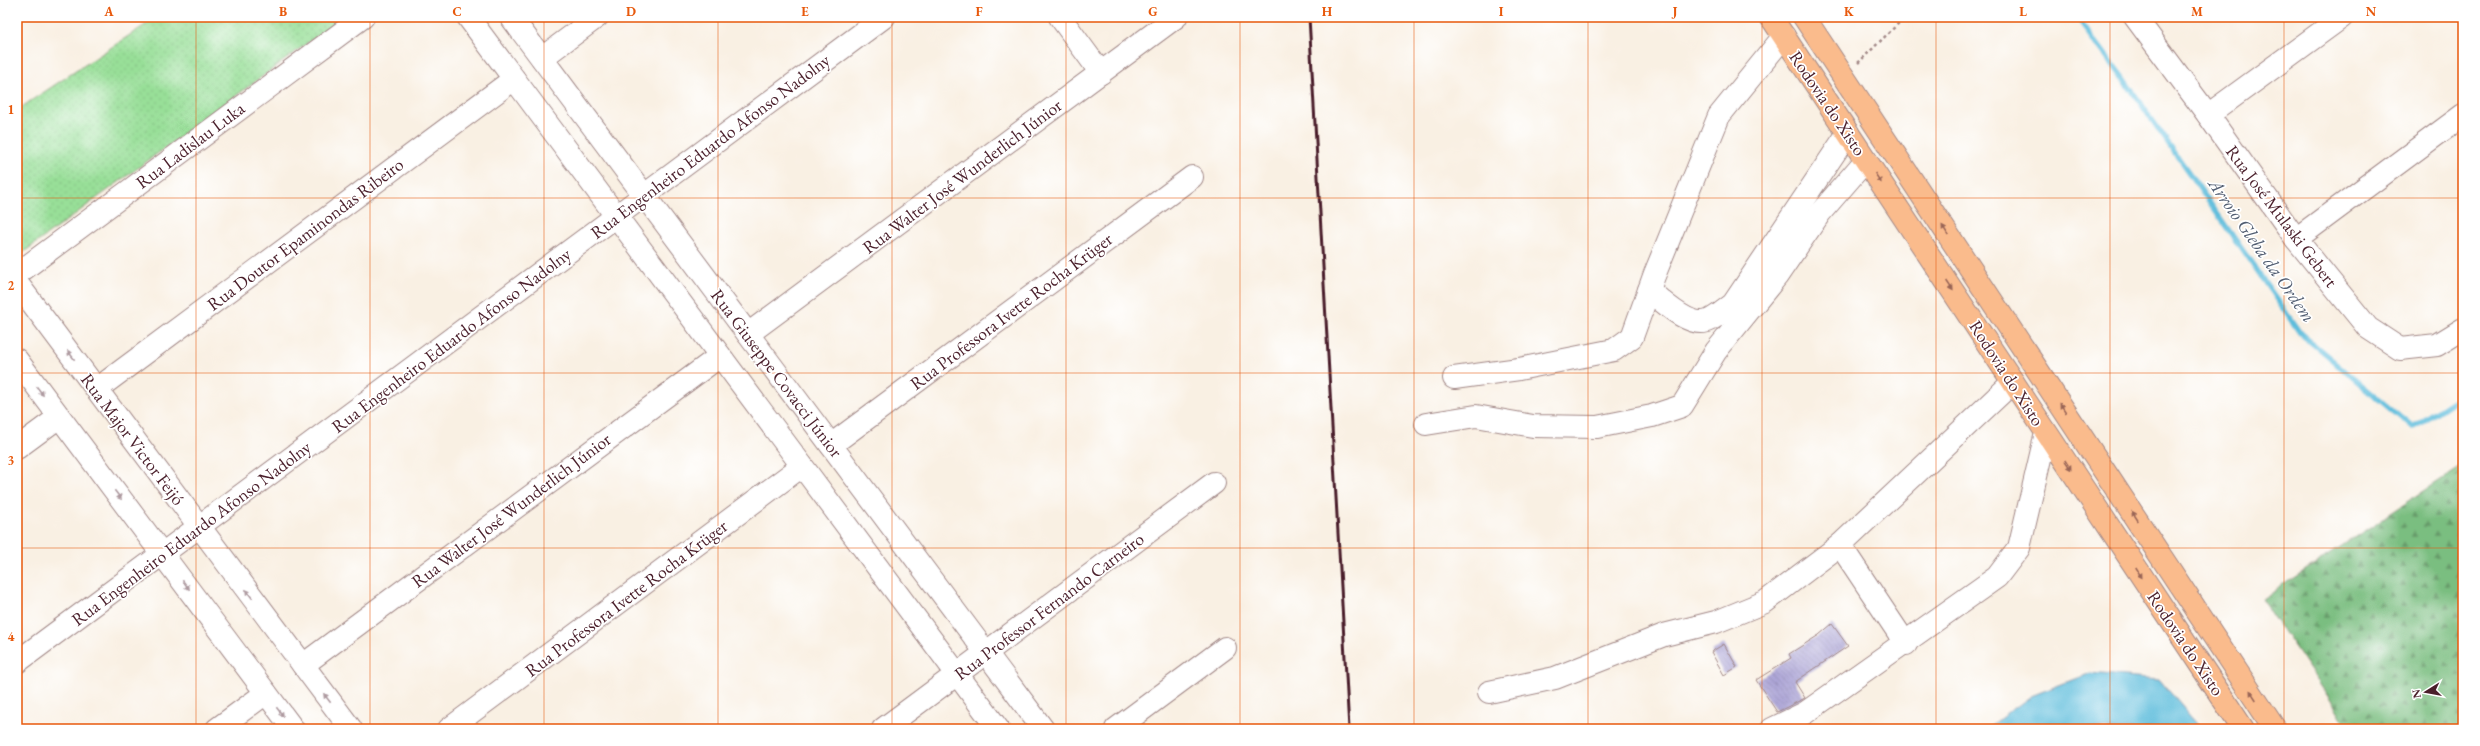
<svg xmlns="http://www.w3.org/2000/svg" width="2480" height="746" viewBox="0 0 2480 746" font-family="'EB Garamond',serif">
<defs>
<pattern id="forest-firs" width="22" height="20" patternUnits="userSpaceOnUse"><rect width="22" height="20" fill="#7abe80"/><path d="M5 1l3.5 6h-7zM16 11l3.5 6h-7z" fill="#669a69"/></pattern>
<pattern id="park-dots" width="8" height="8" patternUnits="userSpaceOnUse"><rect width="8" height="8" fill="#98df98"/><path d="M2 2h.1M6 6h.1" fill="none" stroke="#84bf83" stroke-width="1.8" stroke-linecap="round"/></pattern>
<pattern id="building-back-hatch" width="6" height="6" patternUnits="userSpaceOnUse"><rect width="6" height="6" fill="#a9a1d5"/><path d="M-1 5l2 2M0 0l6 6M5-1l2 2" fill="none" stroke="#8c83ad"/></pattern>
</defs>
<rect width="100%" height="100%" fill="#fff"/>
<filter id="ink" filterUnits="userSpaceOnUse"><feTurbulence type="fractalNoise" baseFrequency=".025" numOctaves="2"/><feDisplacementMap in="SourceGraphic" scale="8" xChannelSelector="R" yChannelSelector="G"/><feConvolveMatrix kernelMatrix="1 2 1 2 8 2 1 2 1" color-interpolation-filters="sRGB"/></filter>
<filter id="wash" filterUnits="userSpaceOnUse"><feTurbulence type="fractalNoise" baseFrequency=".012" numOctaves="4" result="noise"/><feDisplacementMap in="SourceGraphic" scale="16" xChannelSelector="R" yChannelSelector="G"/><feGaussianBlur stdDeviation="0.9" result="paint"/><feColorMatrix in="noise" values="0 0 0 0 0 0 0 0 0 0 0 0 0 0 0 0 0 1.4 0 .05"/><feComposite in="paint" operator="in"/></filter>
<g filter="url(#wash)">
<rect width="100%" height="100%" fill="#f9f0e3"/>
<!-- forest -->
<path fill="url(#forest-firs)" stroke="#626e56" d="M2463 465V729H2350L2262 599Z"/>
<!-- park -->
<path fill="url(#park-dots)" stroke="#717f62" d="M157 17H343L17 257V110Z"/>
<!-- water -->
<path fill="#5ebddc" stroke="#546e84" d="M2090 673 2159 679 2201 729H1986L2031 696Z"/>
<g fill="none" stroke-linecap="round" stroke-linejoin="round">
<!-- stream -->
<path stroke="#5ebddc" stroke-width="5.5" d="M2077 17 2123 78 2300 333 2413 428 2463 394"/>
</g>
<g id="blocks">
<!-- building -->
<g fill="url(#building-back-hatch)">
<path d="M1832 624 1848 646 1795 682 1805 698 1777 712 1756 680 1791 658 1789 654 1819 635Z"/>
<path d="M1724 644 1737 667 1724 675 1711 652Z"/>
</g>
</g>
</g>
<g filter="url(#ink)">
<use href="#blocks" fill-opacity="0" stroke="#a28887" stroke-width="1"/>
<g fill="none" stroke-linecap="round" stroke-linejoin="round">
<!-- minor casing -->
<g stroke="#a28887" stroke-width="24">
<g id="minor">
<path d="M468 17 998 729"/>
<path d="M511 17 1043 729"/>
<path d="M1060 17 1101 73"/>
<path d="M2135 17 2208 115 2296 239 2368 328 2400 349 2437 345 2463 329"/>
<path d="M542 58 597 17"/>
<path d="M2208 115 2342 17"/>
<path d="M2296 239 2463 115"/>
<path d="M17 274 363 17"/>
<path d="M17 283 351 729"/>
<path d="M1649 290C1662 301 1691 330 1710 320 1718 316 1726 309 1733 304L1848 133"/>
<path d="M748 334 1176 17"/>
<path d="M17 360 293 729"/>
<path d="M1454 378 1519 369 1614 350 1632 337 1654 276 1719 116 1784 36"/>
<path d="M97 389 514 79"/>
<path d="M1426 424 1476 416 1533 426 1597 427 1652 416 1682 406 1716 351 1777 276 1820 213 1866 160"/>
<path d="M831 445 1192 177"/>
<path d="M17 448 59 417"/>
<path d="M1840 545 1906 644"/>
<path d="M17 662 884 17"/>
<path d="M303 665 720 356"/>
<path d="M1489 692 1555 678 1664 635 1716 622 1765 602 1840 545 2013 382"/>
<path d="M217 729 266 693"/>
<path d="M449 729 802 466"/>
<path d="M883 729 1214 483"/>
<path d="M1116 729 1225 648"/>
<path d="M1772 729 1805 713 1997 577 2019 548 2046 433"/>
</g>
</g>
<!-- highway casing -->
<g stroke="#a28887" stroke-width="24">
<g id="highway">
<path d="M1771 17 2243 729"/>
<path d="M1804 17 2275 729"/>
</g>
</g>
<!-- path -->
<path stroke="#a28887" stroke-width="2.5" stroke-dasharray="3 3" stroke-linecap="butt" d="M1858 63 1905 17"/>
<!-- minor -->
<use href="#minor" stroke="#fff" stroke-width="22"/>
<!-- highway -->
<use href="#highway" stroke="#fabb8c" stroke-width="22"/>
<!-- rail -->
<path stroke="#4a1f2b" stroke-width="3" d="M1309 17 1349 729"/>
</g>
<!-- one-way arrows -->
<defs><path id="oneway-solid" d="M-6-.8H1V-3.2L6.5 0L1 3.2V.8H-6Z"/></defs>
<g fill="#996557">
<use href="#oneway-solid" transform="translate(1878 178) rotate(56)"/>
<use href="#oneway-solid" transform="translate(1945 230) rotate(-123)"/>
<use href="#oneway-solid" transform="translate(1950 286) rotate(56)"/>
<use href="#oneway-solid" transform="translate(2063 408) rotate(-123)"/>
<use href="#oneway-solid" transform="translate(2068 465) rotate(57)"/>
<use href="#oneway-solid" transform="translate(2135 516) rotate(-123)"/>
<use href="#oneway-solid" transform="translate(2139 573) rotate(57)"/>
<use href="#oneway-solid" transform="translate(2253 695) rotate(-123)"/>
</g>
<g fill="#ae9aa0">
<use href="#oneway-solid" transform="translate(71 355) rotate(-127)"/>
<use href="#oneway-solid" transform="translate(40 391) rotate(53)"/>
<use href="#oneway-solid" transform="translate(118 495) rotate(53)"/>
<use href="#oneway-solid" transform="translate(186 585) rotate(53)"/>
<use href="#oneway-solid" transform="translate(249 594) rotate(-127)"/>
<use href="#oneway-solid" transform="translate(327 698) rotate(-127)"/>
<use href="#oneway-solid" transform="translate(280 712) rotate(53)"/>
</g>
</g>
<!-- grid -->
<path fill="none" stroke="#e8590c" stroke-width="1" stroke-opacity="0.55" d="M196 17V729M370 17V729M544 17V729M718 17V729M892 17V729M1066 17V729M1240 17V729M1414 17V729M1588 17V729M1762 17V729M1936 17V729M2110 17V729M2284 17V729M17 198H2463M17 373H2463M17 548H2463"/>
<g text-anchor="middle" dominant-baseline="central" stroke-width="3.5" stroke-linejoin="round" paint-order="stroke">
<!-- street labels -->
<g font-size="18" fill="#4a1f2b" stroke="#fff">
<text transform="translate(1828 103) rotate(56)">Rodovia do Xisto</text>
<text transform="translate(190 145) rotate(-37)">Rua Ladislau Luka</text>
<text transform="translate(710 146) rotate(-37)">Rua Engenheiro Eduardo Afonso Nadolny</text>
<text transform="translate(962 176) rotate(-37)">Rua Walter José Wunderlich Júnior</text>
<text transform="translate(2282 216) rotate(53)">Rua José Mulaski Gebert</text>
<text transform="translate(305 234) rotate(-37)">Rua Doutor Epaminondas Ribeiro</text>
<text transform="translate(1011 311) rotate(-37)">Rua Professora Ivette Rocha Krüger</text>
<text transform="translate(451 340) rotate(-37)">Rua Engenheiro Eduardo Afonso Nadolny</text>
<text transform="translate(777 373) rotate(53)">Rua Giuseppe Covacci Júnior</text>
<text transform="translate(2007 373) rotate(57)">Rodovia do Xisto</text>
<text transform="translate(133 439) rotate(53)">Rua Major Victor Feijó</text>
<text transform="translate(511 510) rotate(-37)">Rua Walter José Wunderlich Júnior</text>
<text transform="translate(191 533) rotate(-37)">Rua Engenheiro Eduardo Afonso Nadolny</text>
<text transform="translate(626 598) rotate(-37)">Rua Professora Ivette Rocha Krüger</text>
<text transform="translate(1049 606) rotate(-37)">Rua Professor Fernando Carneiro</text>
<text transform="translate(2186 643) rotate(56)">Rodovia do Xisto</text>
</g>
<!-- water labels -->
<g font-size="19" font-style="italic" fill="#525e72" stroke="#fff">
<text transform="translate(2262 250) rotate(55)">Arroio Gleba da Ordem</text>
</g>
</g>
<!-- margin -->
<rect width="2480" height="746" fill="none" stroke="#fff" stroke-width="44"/>
<!-- north arrow -->
<g transform="translate(2426 692) rotate(259)" stroke="#ffffff" stroke-width="3" paint-order="stroke">
<path d="M0-3L7 15L0 10L-7 15Z" fill="#4a1f2b"/>
<text y="-6" font-size="11" font-weight="bold" text-anchor="middle" fill="#4a1f2b">N</text>
</g>
<rect x="22" y="22" width="2436" height="702" fill="none" stroke="#e8590c" stroke-width="1.5"/>
<g font-size="13" text-anchor="middle" font-weight="bold" fill="#e8590c">
<text x="109" y="16">A</text>
<text x="283" y="16">B</text>
<text x="457" y="16">C</text>
<text x="631" y="16">D</text>
<text x="805" y="16">E</text>
<text x="979" y="16">F</text>
<text x="1153" y="16">G</text>
<text x="1327" y="16">H</text>
<text x="1501" y="16">I</text>
<text x="1675" y="16">J</text>
<text x="1849" y="16">K</text>
<text x="2023" y="16">L</text>
<text x="2197" y="16">M</text>
<text x="2371" y="16">N</text>
<text x="11" y="114">1</text>
<text x="11" y="290">2</text>
<text x="11" y="465">3</text>
<text x="11" y="641">4</text>
</g>
</svg>
